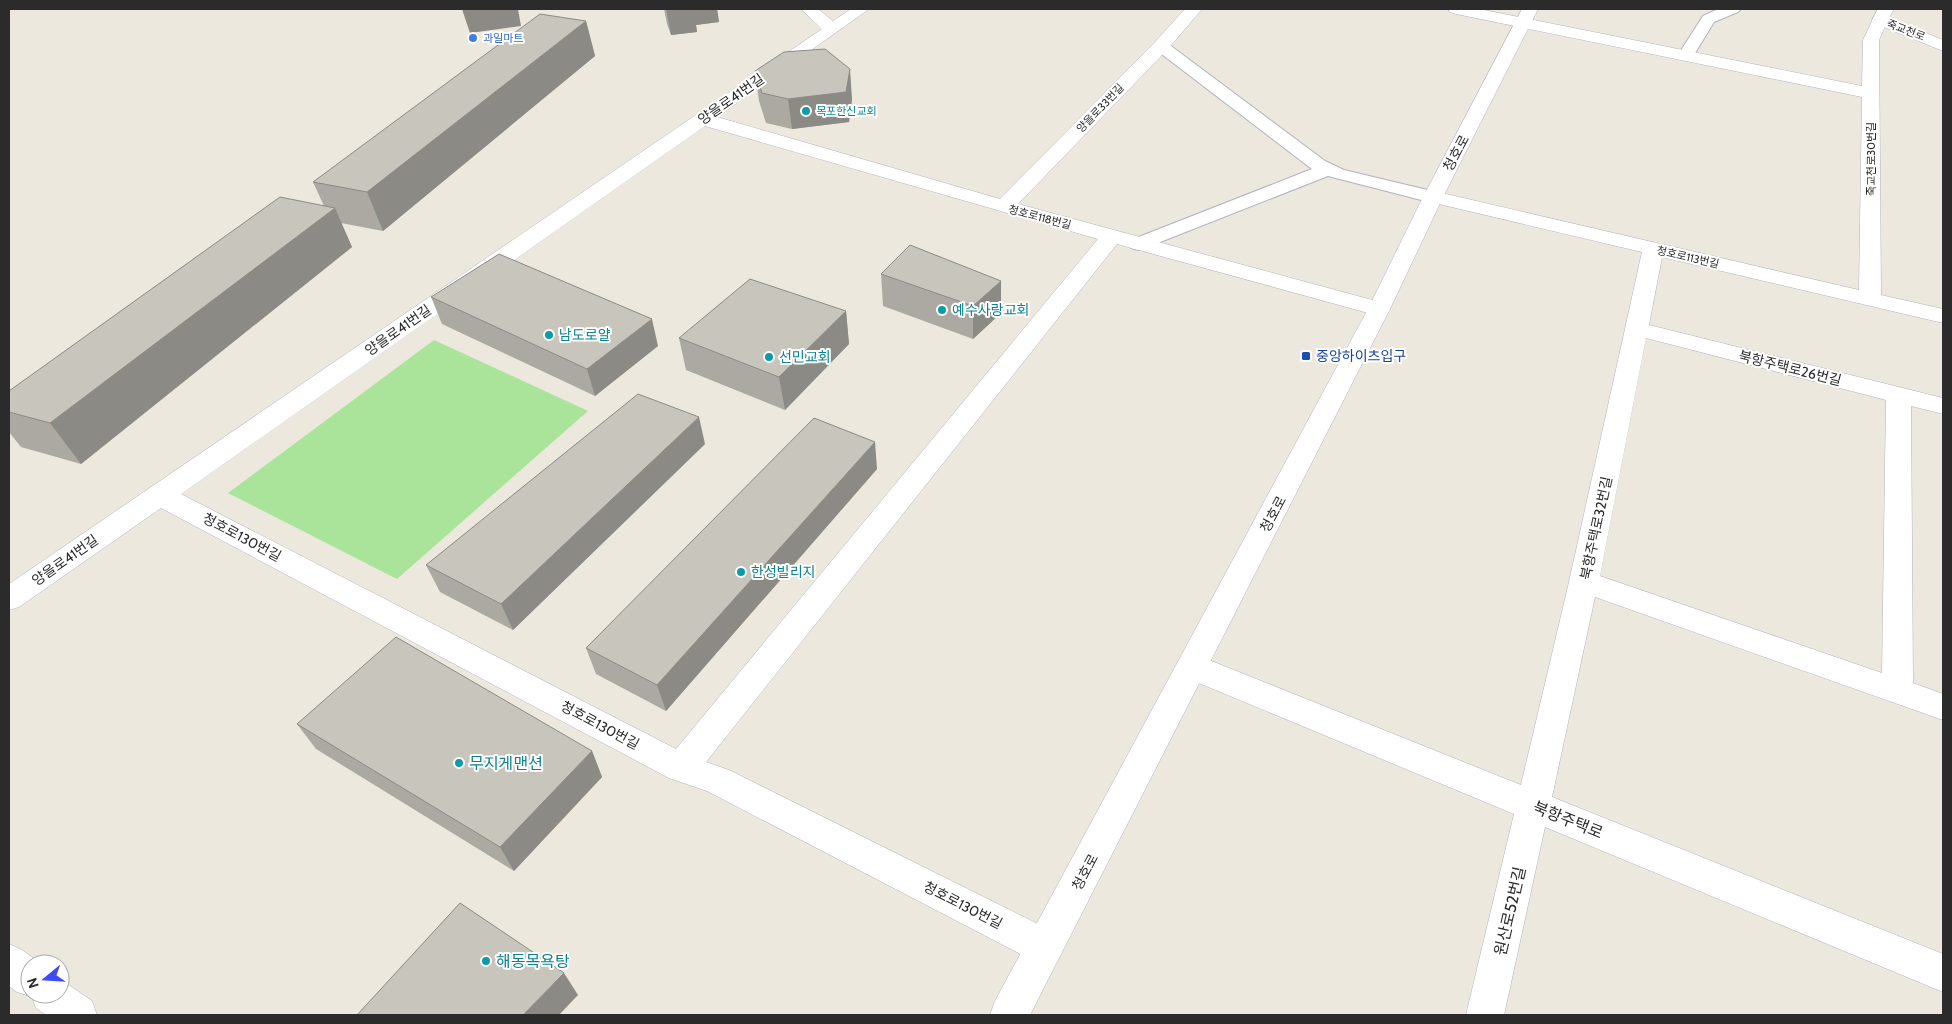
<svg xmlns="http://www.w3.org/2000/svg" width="1952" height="1024" viewBox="0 0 1952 1024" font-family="Cabin,'Noto Sans KR',sans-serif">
<rect width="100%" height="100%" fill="#ede8dd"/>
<!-- green -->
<path fill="#aae39a" d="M434 340 588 411 397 579 228 493Z"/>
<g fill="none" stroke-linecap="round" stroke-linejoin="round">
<!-- service casing -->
<g stroke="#b1b2bf" stroke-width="2">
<g id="service">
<path d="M1718 9H1741L1738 12 1714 22 1692 58H1680L1678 55 1703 16Z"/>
<path d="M1161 41 1167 43 1325 161 1344 170 1440 193 1443 197 1440 201 1433 203 1328 176 1145 248 1138 250 1131 248 1128 244 1131 240 1312 169 1155 49 1153 46 1155 43Z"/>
</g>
</g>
<!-- minor casing -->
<g stroke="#b1b2bf" stroke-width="1">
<g id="minor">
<path d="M801 9H818L833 21 851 9H869L717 117 1000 199 1155 42 1185 9H1202L1167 50 1018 204 1387 304 1390 309 1387 314 1379 316 1117 244 706 762 729 770 1058 934 1064 947 1058 960 1045 965 1032 960 707 791 669 778 161 508 19 607 9 610V584L822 29ZM705 126 1098 239 676 749 181 494Z"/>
<path d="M1448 9H1479L1862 86 1863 40 1874 17H1886L1888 20 1879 40 1881 295 1943 309V323L1662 257 1649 325 1943 398V414L1911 406 1913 683 1943 694V720L1595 597 1552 797 1943 954V992L1545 827 1504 1015H1466L1514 814 1182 676 1177 667 1182 658 1193 654 1204 658 1521 785 1569 582 1642 252 1426 201 1423 197 1426 193 1433 191 1859 290 1862 97 1456 14 1450 12ZM1646 338 1886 400 1882 673 1600 576Z"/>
<path d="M9 944 22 950 41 964H30V994H60V979L92 1001 97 1015H46L36 1008 32 997 17 992 9 986Z"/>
</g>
</g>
<!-- tertiary casing -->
<g stroke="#b1b2bf" stroke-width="1">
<g id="tertiary">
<path d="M1522 9H1538L1443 197 1390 309 1030 1015H990L995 1001 1368 309 1423 197Z"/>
<path d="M1878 9H1894L1889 18 1943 40V51L1874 23 1872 20Z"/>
</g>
</g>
<!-- service -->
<use href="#service" fill="#fff" fill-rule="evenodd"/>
<!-- minor -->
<use href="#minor" fill="#fff" fill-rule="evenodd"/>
<!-- tertiary -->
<use href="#tertiary" fill="#fff" fill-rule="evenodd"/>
</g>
<!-- wall -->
<g fill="#aca9a3">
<path d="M664 9H717L719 22 696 25 697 32 671 35 667 24Z"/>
<path d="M586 21 595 56 383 231 341 223 352 247 81 464 21 447 9 432V391L324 206 313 182Z"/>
<path d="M755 71 852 99 849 122 792 129 766 123 759 101Z"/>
<path d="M881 274 1001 313 973 339 883 306Z"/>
<path d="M431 297 658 346 595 396 442 324Z"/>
<path d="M846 311 849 344 785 410 686 370 679 338Z"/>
<path d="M705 444 513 630 440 592 426 565Z"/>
<path d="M877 469 666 711 596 674 586 648Z"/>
<path d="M297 724 592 751 602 777 514 871 316 749Z"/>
</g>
<!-- shaded-wall -->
<g fill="#8c8a84">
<path d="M462 9H518L521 26 470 33Z"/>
<path d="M666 9H717L719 22 696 25 697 32 671 35Z"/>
<path d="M586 21 595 56 383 231 367 192Z"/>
<path d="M850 69 852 99 849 122 792 129 788 99Z"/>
<path d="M335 208 352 247 81 464 50 423Z"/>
<path d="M1001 281V313L973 339V306Z"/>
<path d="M846 311 849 344 785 410 779 377Z"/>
<path d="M652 319 658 346 595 396 587 369Z"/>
<path d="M699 417 705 444 513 630 501 604Z"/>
<path d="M875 442 877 469 666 711 657 685Z"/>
<path d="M592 751 602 777 514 871 500 847Z"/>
<path d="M564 973 578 995 559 1015H523Z"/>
</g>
<!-- building -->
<g fill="#c8c5bd" stroke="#8c8a84">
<path d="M540 14 586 21 367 192 313 182Z"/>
<path d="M825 49 850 69 846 92 788 99 762 93 755 71 784 52Z"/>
<path d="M280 197 335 208 50 423 9 412V391Z"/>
<path d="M910 245 1001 281 973 306 881 274Z"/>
<path d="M499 254 652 319 587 369 431 297Z"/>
<path d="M750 279 846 311 779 377 679 338Z"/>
<path d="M638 394 699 417 501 604 426 565Z"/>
<path d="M814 418 875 442 657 685 586 648Z"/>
<path d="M396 637 592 751 500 847 297 724Z"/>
<path d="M460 903 564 973 523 1015H357Z"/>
</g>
<!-- markers -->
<circle fill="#3f7fe0" stroke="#fff" stroke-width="2" cx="473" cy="38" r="5"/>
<g fill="#0f9aa8" stroke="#fff" stroke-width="2">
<circle cx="806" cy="111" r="5"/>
<circle cx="942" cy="310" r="5"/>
<circle cx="549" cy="335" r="5"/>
<circle cx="769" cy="357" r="5"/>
<circle cx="741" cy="572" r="5"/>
<circle cx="459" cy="763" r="5"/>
<circle cx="486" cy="961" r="5"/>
</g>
<rect fill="#1a4fb4" stroke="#fff" stroke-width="2" x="1301" y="351" width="10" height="10" rx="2.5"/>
<g text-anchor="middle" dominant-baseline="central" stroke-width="4" stroke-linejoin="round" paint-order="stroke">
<!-- far-street labels -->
<g font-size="11" fill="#2b2b2b" stroke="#fff">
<text transform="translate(1906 30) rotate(21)">죽교천로</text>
<text transform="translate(1100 108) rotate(-46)">양을로33번길</text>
<text transform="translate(1871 159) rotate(-90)">죽교천로30번길</text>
<text transform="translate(1040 217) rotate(15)">청호로118번길</text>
<text transform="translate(1688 257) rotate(13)">청호로113번길</text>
</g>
<!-- far-shop labels -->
<g font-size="11" fill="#366cbe" stroke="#fff" text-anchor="start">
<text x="483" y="38">과일마트</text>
</g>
<!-- far-culture labels -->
<g font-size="11" fill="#0d838f" stroke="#fff" text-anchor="start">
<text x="816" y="111">목포한신교회</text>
</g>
<!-- street labels -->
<g font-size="14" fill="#2b2b2b" stroke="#fff">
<text transform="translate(731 99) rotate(-35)">양을로41번길</text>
<text transform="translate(1456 153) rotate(-62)">청호로</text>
<text transform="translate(398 330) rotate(-35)">양을로41번길</text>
<text transform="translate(1790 368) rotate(14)">북항주택로26번길</text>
<text transform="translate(1273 514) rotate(-62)">청호로</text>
<text transform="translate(1596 528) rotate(-78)">북항주택로32번길</text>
<text transform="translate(242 537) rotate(28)">청호로130번길</text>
<text transform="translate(65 560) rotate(-35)">양을로41번길</text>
<text transform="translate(600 725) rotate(28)">청호로130번길</text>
<text transform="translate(1085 872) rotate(-62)">청호로</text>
<text transform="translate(963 905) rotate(27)">청호로130번길</text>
</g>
<!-- culture labels -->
<g font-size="14" fill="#0d838f" stroke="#fff" text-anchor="start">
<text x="952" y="310">예수사랑교회</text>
<text x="559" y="335">남도로얄</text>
<text x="779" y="357">선민교회</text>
<text x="751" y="572">한성빌리지</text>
</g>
<!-- transit labels -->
<g font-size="14" fill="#164399" stroke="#fff" text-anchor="start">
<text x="1316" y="356">중앙하이츠입구</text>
</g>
<!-- near-culture labels -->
<g font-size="16" fill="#0d838f" stroke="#fff" text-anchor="start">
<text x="469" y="763">무지게맨션</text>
<text x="496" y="961">해동목욕탕</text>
</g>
<!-- near-street labels -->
<g font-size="16" fill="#2b2b2b" stroke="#fff">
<text transform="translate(1568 820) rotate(22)">북항주택로</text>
<text transform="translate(1510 911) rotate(-77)">원산로52번길</text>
</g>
</g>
<!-- border -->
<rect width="1952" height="1024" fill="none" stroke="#2b2b2b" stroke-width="20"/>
<!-- north arrow -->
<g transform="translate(45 979) rotate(252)"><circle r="24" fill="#ffffff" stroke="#aaaaaa"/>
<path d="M0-4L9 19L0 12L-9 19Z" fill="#3e49f9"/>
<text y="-8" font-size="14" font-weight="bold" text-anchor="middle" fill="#2b2b2b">N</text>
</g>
</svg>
